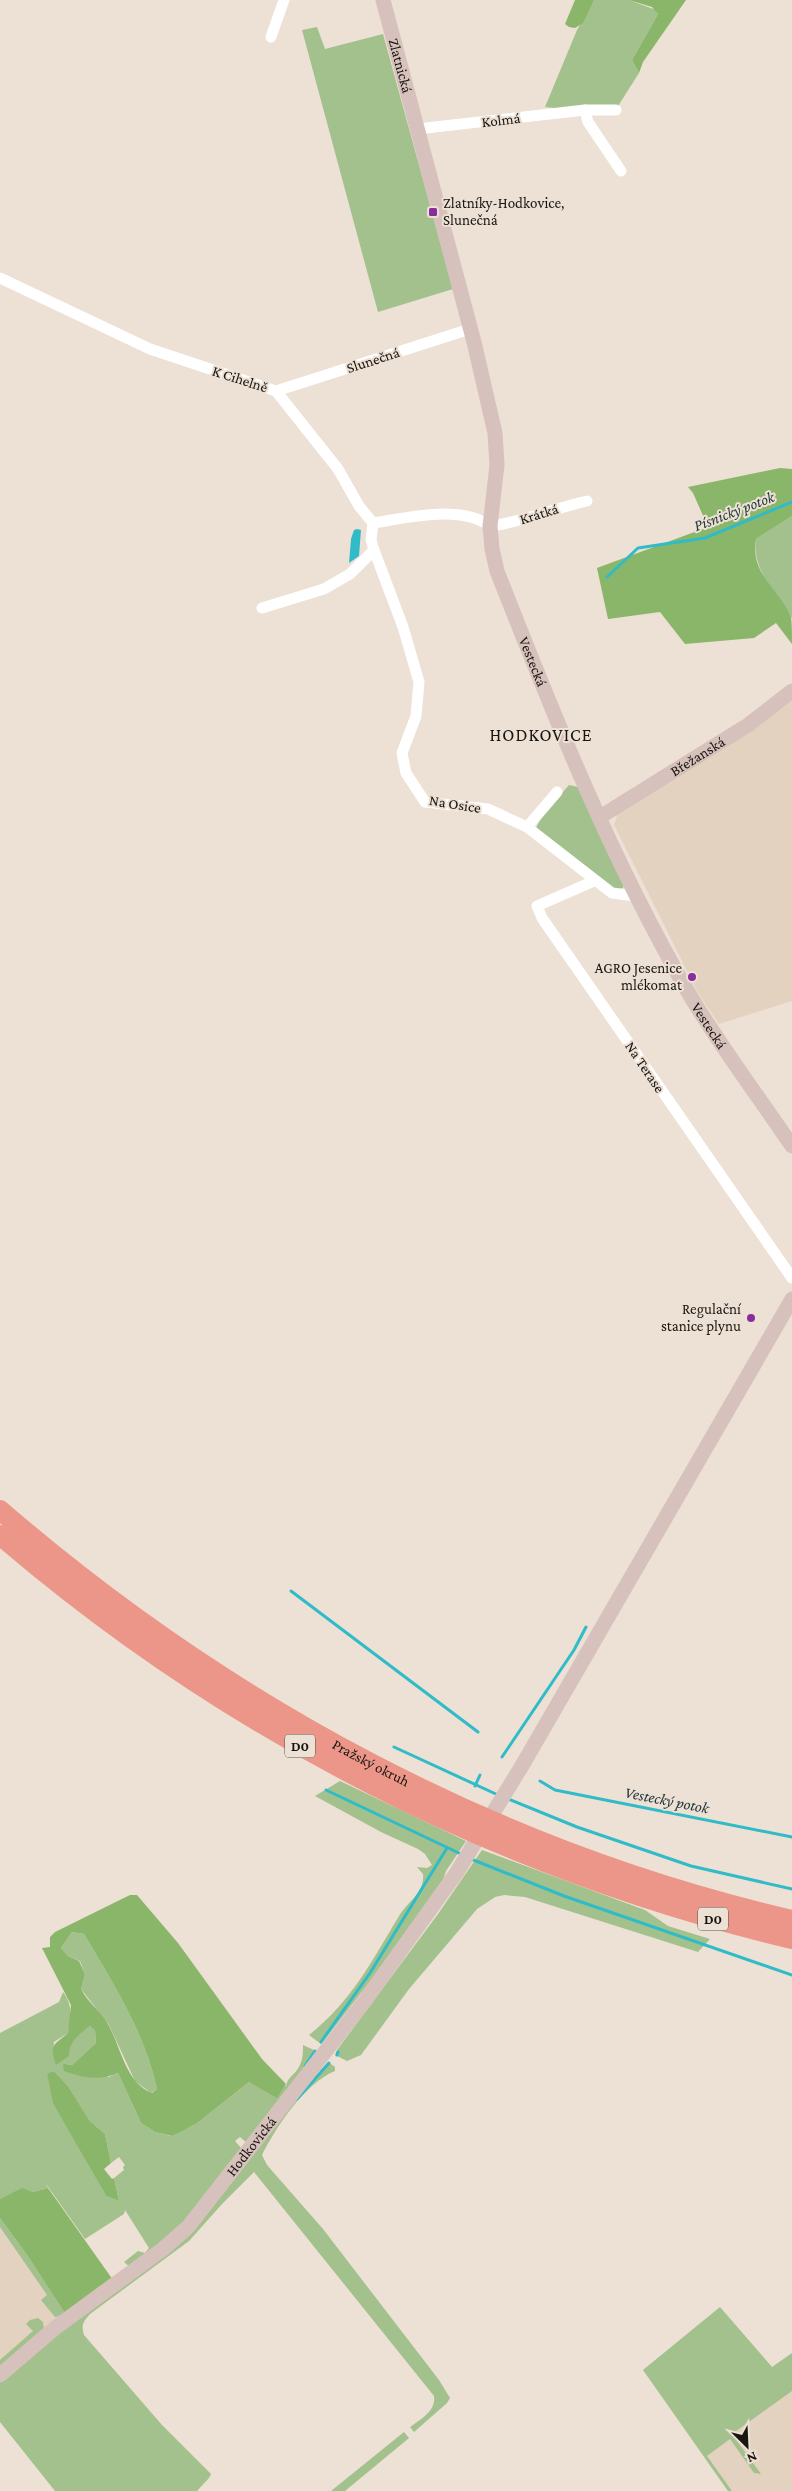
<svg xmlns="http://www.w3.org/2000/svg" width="792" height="2491" viewBox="0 0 792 2491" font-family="'Crimson Pro',serif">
<rect width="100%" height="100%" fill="#ede0d4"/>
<!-- built -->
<g fill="#e4d2c0">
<path d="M792 701V1001L719 1024 698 993 614 825 619 810 753 730Z"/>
<path d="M0 2220 66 2315 0 2371Z"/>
<path d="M792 2381V2491H728L705 2458Z"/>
</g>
<!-- green -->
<g fill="#a2c18d" fill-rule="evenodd">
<path d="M594 0H629L656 10 658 14 632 60 639 73 618 106 563 109 545 107 577 30Z"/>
<path d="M317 27 325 49 383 34 453 289 378 312 302 30Z"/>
<path d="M792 516V618C776 593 752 571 756 539Z"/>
<path d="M569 785 578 787 624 882 623 888 618 890 610 888 536 828 541 818Z"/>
<path d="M340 1781 466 1841 446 1871 443 1880 368 1984 321 2044 309 2035C351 2002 372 1961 399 1916 408 1901 425 1893 423 1874L417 1867 427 1868 432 1865 425 1854 418 1849 381 1832 315 1796Z"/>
<path d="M482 1850 645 1910 668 1926 710 1939 698 1952 525 1897 504 1895 495 1897 477 1909 409 1989 361 2055 347 2061 335 2055 337 2050 438 1914Z"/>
<path d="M72 1932 84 1934C113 1983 145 2033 157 2089L151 2093 135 2081 109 2025 81 1989 85 1974 80 1961 68 1956 61 1948Z"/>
<path d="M63 1992C73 2005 71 2017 68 2033L54 2042 53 2055 68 2049 79 2033 90 2026 95 2029 96 2043 72 2065 66 2064 109 2077 118 2073 141 2123 155 2132 171 2136 196 2124 249 2082 286 2086C288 2077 293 2076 297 2070 303 2062 303 2053 303 2045L316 2051 247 2143 240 2137 235 2141 242 2149 189 2219 131 2268 124 2262 138 2251 145 2253 149 2248 125 2210 124 2214 85 2239 46 2184 48 2188 33 2192 22 2189 0 2199V2033L59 2002ZM54 2071 68 2086 90 2121 105 2134 111 2163 119 2157 125 2165 123 2167 124 2170 114 2178 119 2201 106 2196 84 2157 47 2073Z"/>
<path d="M328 2062 335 2067V2071C305 2083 276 2127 262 2155L267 2165 323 2229 439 2380 450 2398 447 2403 414 2432 410 2427C421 2419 436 2411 434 2396L254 2172 222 2204 189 2241 90 2314C83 2322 81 2325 84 2335L162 2425 211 2474 209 2478 197 2491H55L0 2422V2382L63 2328 169 2250Z"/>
<path d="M0 2218 27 2255 66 2315 55 2317 41 2300 47 2295 0 2227Z"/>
<path d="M720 2307 772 2367 792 2353V2391L732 2434 761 2474 754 2473 730 2439 707 2456 732 2491H728L643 2370Z"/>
<path d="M38 2318 43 2322 44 2330 0 2371V2360L33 2331 26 2324 30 2320Z"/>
<path d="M404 2432 409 2438 345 2491H331Z"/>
</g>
<!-- forest -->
<g fill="#8ab66a" fill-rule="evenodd">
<path d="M575 0H594L583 23 575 28 569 27 565 24Z"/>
<path d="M629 0H686L643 62 639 73 632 60 658 14 652 7Z"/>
<path d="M780 468 792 469V516L756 539C750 575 779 588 791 617 792 624 792 636 792 644L776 623 754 638 685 644 660 612 608 619 597 568 708 527 693 493 688 487Z"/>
<path d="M130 1895H137L178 1943 262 2059 286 2084 277 2098 249 2082 196 2124 172 2136 155 2132 141 2123 118 2073C99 2081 84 2078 64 2071L63 2064 72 2065 96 2043 95 2030 90 2026C80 2033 68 2043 69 2056L56 2065C49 2044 53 2046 68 2033L71 2005 42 1948 50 1947V1937L55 1932ZM72 1932 84 1934C113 1983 145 2033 157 2089L152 2093C126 2083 121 2048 109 2026 102 2012 88 2003 81 1989L85 1974 79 1961 68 1956 61 1948Z"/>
<path d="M54 2071 68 2086 90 2121 105 2134 111 2163 104 2169 112 2179 114 2178 119 2201 106 2196 53 2103 47 2073Z"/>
<path d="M22 2188 33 2192 48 2188 113 2280 66 2315 27 2255 0 2218V2199Z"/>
</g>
<!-- water -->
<path fill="#2fbbc7" d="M357 529 361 530 359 556 349 563 351 539 354 530Z"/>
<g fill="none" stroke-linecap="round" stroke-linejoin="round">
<!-- stream -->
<g stroke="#2fbbc7" stroke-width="3">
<path d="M607 577 638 548 705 538 792 502"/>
<path d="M291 1591 478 1732"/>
<path d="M394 1747 498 1795"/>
<path d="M502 1757 574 1650 586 1627"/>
<path d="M540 1781 555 1790 792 1837"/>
<path d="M475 1786 480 1775"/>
<path d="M326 1790 463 1855"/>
<path d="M506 1798 577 1827 691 1866 792 1889"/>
<path d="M471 1859 564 1896 792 1975"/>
<path d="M321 2042 370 1973 447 1848"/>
<path d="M337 2055 338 2052"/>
<path d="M305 2066 315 2051"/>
<path d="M297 2099 329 2063"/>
</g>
<!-- street -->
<g stroke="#fff" stroke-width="11">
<path d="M271 37 284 0"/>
<path d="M585 110 588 122 621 171"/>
<path d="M417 129 585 110H616"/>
<path d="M0 278 150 349 276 391 338 469 359 506 373 523"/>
<path d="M276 391 470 329"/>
<path d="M373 523C407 518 460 504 490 526 523 522 555 508 587 501"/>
<path d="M374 550 403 627 419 682 416 716 402 753 406 773 425 802 488 809 527 827 612 893 636 896"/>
<path d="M262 608 324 589 350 574 374 550 371 540 373 523"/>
<path d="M527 827 557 792"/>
<path d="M594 881 537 906 542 918 792 1278"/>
</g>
<!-- secondary -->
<g stroke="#d7c1bc" stroke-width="15">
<path id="s1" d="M383 0 474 342 495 433 497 465 490 526 492 549 497 571C553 714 611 859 688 992 718 1043 758 1096 792 1146"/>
<path id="s2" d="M600 817 748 725 792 691"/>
<path id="s3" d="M0 2375 55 2328 163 2249 188 2227 364 2002 457 1872 523 1764 792 1299"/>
</g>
<!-- highway -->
<g stroke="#eb9688" stroke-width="20">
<path id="s4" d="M0 1510C228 1707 498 1852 792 1920"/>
<path d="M0 1535C228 1731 499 1869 792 1939"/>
</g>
</g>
<!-- markers -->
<g fill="#882d99" stroke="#ede0d4" stroke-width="2">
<rect x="428" y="207" width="10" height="10" rx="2.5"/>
<circle cx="692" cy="977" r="5"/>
<circle cx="751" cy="1318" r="5"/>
</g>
<g text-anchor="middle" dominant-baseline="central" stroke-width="4" stroke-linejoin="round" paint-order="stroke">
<!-- shield labels -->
<g fill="#ede0d4" stroke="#59524b" stroke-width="1">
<rect x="285" y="1734.5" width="30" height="23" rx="4"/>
<rect x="698" y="1907.5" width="30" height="23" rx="4"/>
</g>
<g font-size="14" font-weight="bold" fill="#191510">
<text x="300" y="1746">D0</text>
<text x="713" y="1919">D0</text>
</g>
<!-- street labels -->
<g font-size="15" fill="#191510" stroke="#ede0d4">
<text stroke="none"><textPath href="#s1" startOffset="68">Zlatnická</textPath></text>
<text transform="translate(501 120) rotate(-7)">Kolmá</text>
<text transform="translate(373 360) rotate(-18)">Slunečná</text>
<text transform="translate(240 379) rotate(18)">K Cihelně</text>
<text transform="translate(539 514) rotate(-17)">Krátká</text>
<text stroke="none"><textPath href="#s1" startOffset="684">Vestecká</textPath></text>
<text stroke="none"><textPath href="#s2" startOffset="115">Břežanská</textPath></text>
<text transform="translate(455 804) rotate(9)">Na Osice</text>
<text stroke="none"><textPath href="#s1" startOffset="1089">Vestecká</textPath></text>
<text transform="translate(645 1067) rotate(56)">Na Terase</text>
<text stroke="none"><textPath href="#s4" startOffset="450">Pražský okruh</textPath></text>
<text stroke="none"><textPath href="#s3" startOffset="342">Hodkovická</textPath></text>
</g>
<!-- poi labels -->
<g font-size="15" fill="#191510" stroke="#ede0d4" text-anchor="end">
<text x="443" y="203" text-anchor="start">Zlatníky-Hodkovice,<tspan x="443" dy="17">Slunečná</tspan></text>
<text x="682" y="968">AGRO Jesenice<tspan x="682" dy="17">mlékomat</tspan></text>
<text x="741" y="1309">Regulační<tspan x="741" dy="17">stanice plynu</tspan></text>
</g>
<!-- water labels -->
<g font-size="16" font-style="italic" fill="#1f3638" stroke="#ede0d4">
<text transform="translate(734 511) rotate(-21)">Písnický potok</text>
<text transform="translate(667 1800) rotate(11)">Vestecký potok</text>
</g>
<!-- quarter labels -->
<g font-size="18" letter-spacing="1" fill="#191510" stroke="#ede0d4">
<text x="541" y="735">HODKOVICE</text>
</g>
</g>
<!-- north arrow -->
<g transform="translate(747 2446) rotate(156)" stroke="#ede0d4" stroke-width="4" paint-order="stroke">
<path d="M0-4L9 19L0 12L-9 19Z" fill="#191510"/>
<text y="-8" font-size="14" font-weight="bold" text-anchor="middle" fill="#191510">N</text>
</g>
</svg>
